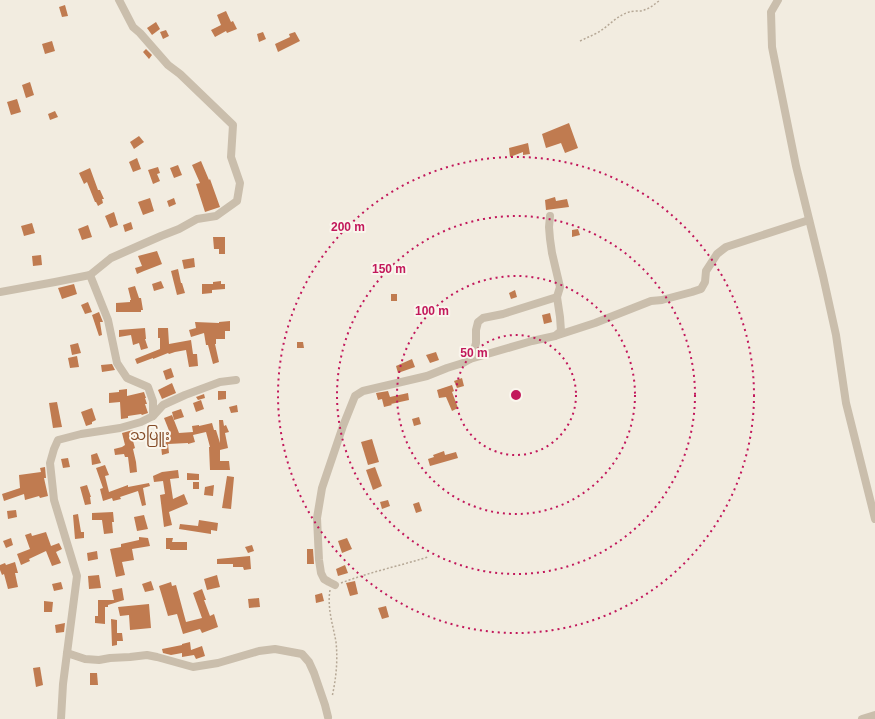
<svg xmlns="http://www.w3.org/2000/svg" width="875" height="719" viewBox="0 0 875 719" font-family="Arial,'Noto Sans Myanmar',sans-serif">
<rect width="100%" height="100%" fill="#f2ece0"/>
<!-- building -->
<g fill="#c07b50">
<path d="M65 5 68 16 62 17 59 7Z"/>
<path d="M226 11 231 22 233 21 237 29 227 33 226 31 215 37 211 30 221 25 217 15Z"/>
<path d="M156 22 160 29 152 35 147 28Z"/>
<path d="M166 30 169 36 163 39 160 32Z"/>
<path d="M263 32 266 39 259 42 257 34Z"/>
<path d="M295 32 300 41 278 52 275 44 290 37 289 34Z"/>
<path d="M52 41 55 51 45 54 42 44Z"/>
<path d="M146 49 152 55 149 59 143 52Z"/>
<path d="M30 82 34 95 26 98 22 85Z"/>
<path d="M17 99 21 112 11 115 7 102Z"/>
<path d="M55 111 58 117 50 120 48 114Z"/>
<path d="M569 123 578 148 565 153 561 143 546 148 542 134Z"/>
<path d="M139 136 144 142 134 149 130 142Z"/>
<path d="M528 143 530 154 523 155V152L510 157 509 148Z"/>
<path d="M137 158 141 169 133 172 129 162Z"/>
<path d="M201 161 209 180 210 179 220 207 205 212 196 184 200 183 192 165Z"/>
<path d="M178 165 182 175 174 178 170 168Z"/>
<path d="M158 167 160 173 157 174 160 181 153 184 148 170Z"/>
<path d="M90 168 98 190H100L104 199H102L103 203 98 206 96 202H95L87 182 84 184 79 173Z"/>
<path d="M555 197 556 201 567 199 569 207 546 210 545 200Z"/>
<path d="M150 198 154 211 143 215 138 202Z"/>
<path d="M174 198 176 204 169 207 167 201Z"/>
<path d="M114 212 118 225 110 228 105 216Z"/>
<path d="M131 222 133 229 125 232 123 225Z"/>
<path d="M32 223 35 233 24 236 21 226Z"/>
<path d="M88 225 92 237 82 240 78 229Z"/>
<path d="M578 229 580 235 572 237V230Z"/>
<path d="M213 237H225V254H219V249H214Z"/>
<path d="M157 251 162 264 144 271 137 274 135 268 142 266 138 256Z"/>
<path d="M41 255 42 265 33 266 32 256Z"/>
<path d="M194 258 195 267 184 269 182 260Z"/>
<path d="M178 269 181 283H182L185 293 177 295 171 271Z"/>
<path d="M161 281 164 288 154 291 152 284Z"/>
<path d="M221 281V284H225V289L212 290V293L202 294V284H213V282Z"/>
<path d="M74 284 77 294 62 299 58 288Z"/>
<path d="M135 286 139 298H141L143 310H141V312H116V303L130 302V300H131L128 288Z"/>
<path d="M515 290 517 297 511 299 509 293Z"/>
<rect x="391" y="294" width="6" height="7"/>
<path d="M88 302 92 312 85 314 81 305Z"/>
<path d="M99 312 103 322H100L102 335 99 336 92 315Z"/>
<path d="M550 313 552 322 544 324 542 315Z"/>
<path d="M230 321V331H225V339H216V344H215L219 362 213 364 208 345H206L204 333 191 337 189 330 196 328 195 322 219 323V322Z"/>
<path d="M145 328 146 339H145L148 348 141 350 139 343 133 345 131 335 119 337V330Z"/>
<path d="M158 328H168L169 344 191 340 193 354H197L198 366 189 367 186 350 175 352 169 354 168 353 153 359V358L137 364 135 359 160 349V338H158Z"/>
<path d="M297 342H303L304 348H297Z"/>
<path d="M78 343 81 353 72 355 70 345Z"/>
<path d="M436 352 439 360 430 363 426 355Z"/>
<path d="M77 356 79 367 70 368 68 358Z"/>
<path d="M412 359 415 367 398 373 396 366Z"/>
<path d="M112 364 115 370 102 372 101 365Z"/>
<path d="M171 368 174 377 166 380 163 371Z"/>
<path d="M462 378 464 386 457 388 454 381Z"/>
<path d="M172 383 176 393 162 399 158 390Z"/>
<path d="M452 385 454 391 452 392 458 408 452 411 446 397 439 398 437 390Z"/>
<path d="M127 389V396L144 392 146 398H145L147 404H145L148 413 142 415 141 414 128 416V418L121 419 120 402 109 403V393L119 392V390Z"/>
<path d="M218 391H226V399L218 400Z"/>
<path d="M388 391 390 397 408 393 409 400 391 404 392 405 384 407 382 399 378 400 376 393Z"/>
<path d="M204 394 205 398 198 400 196 397Z"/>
<path d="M201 400 204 409 196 412 193 403Z"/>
<path d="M57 402 62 427 53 428 49 403Z"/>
<path d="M237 405 238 412 231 413 229 407Z"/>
<path d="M92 408 96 420 92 422V424L86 426 81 412Z"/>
<path d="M181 409 184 417 174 420 172 412Z"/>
<path d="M172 415 179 433 193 432 192 426 199 425V426L212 423 214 430H216L220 443 219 420H223L224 426 226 425 229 432 225 433 228 448 220 450V461H229L230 470H210L209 447H210L206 432 193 435 195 442 188 444V443L168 444 169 453 162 455 161 446H155L154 435 170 433 164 418Z"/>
<path d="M419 417 421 424 414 426 412 419Z"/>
<path d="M133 430 136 440 133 441 135 448 133 449 136 462 137 472 130 473 128 457H125L124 454 115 455 114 449 122 447 125 445 122 433Z"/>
<path d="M372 439 379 462 368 465 361 442Z"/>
<path d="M444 451 445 455 456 452 458 458 430 466 428 459 434 457 433 455Z"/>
<path d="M97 453 101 463 92 465 91 455Z"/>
<path d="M68 458 70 467 63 468 61 459Z"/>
<path d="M105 465 109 475 105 476 109 492 128 485V487L149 483 150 486 143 488 146 505 142 506 138 491 120 497 121 499 113 501 112 498 103 501 100 489 103 488 96 468Z"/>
<path d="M45 467 46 478H44L48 496 40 498 39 496 25 500 24 494 4 501 2 494 20 488 19 475 41 472 40 468Z"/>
<path d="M375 467 382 486 373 490 366 470Z"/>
<path d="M178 470 179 478 170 479 173 499 184 494 188 504 169 512 172 525 164 527 160 495 165 494 163 481 154 482 153 476 162 472Z"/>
<path d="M187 473 199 474V480H187Z"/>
<path d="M227 476 234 477 231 509 222 508Z"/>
<rect x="193" y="482" width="6" height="7"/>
<path d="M87 485 91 497H90L91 504 85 505 80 487Z"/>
<path d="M214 485 213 496 204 495 205 487Z"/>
<path d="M388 500 390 506 382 509 380 502Z"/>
<path d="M419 502 422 511 416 513 413 504Z"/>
<path d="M16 510 17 517 8 519 7 511Z"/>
<path d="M113 512 114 522H112L113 533 104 534 102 520H92V513Z"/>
<path d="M78 514 81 532H84V538L75 539 73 515Z"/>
<path d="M144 515 148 529 137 531 134 517Z"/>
<path d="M199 520 218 523 217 531 211 530V534L179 529 180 524 198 526Z"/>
<path d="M46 532 51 546 59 543 62 549 56 552 61 563 52 566 46 551 29 559 30 561 21 565 17 554 30 549 25 535 31 533 32 536Z"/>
<path d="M139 537 148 538 150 546 132 549 134 560 122 562 125 575 116 577 110 549 121 547V544L139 540Z"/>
<path d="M11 538 13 545 6 548 3 541Z"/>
<path d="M166 538H173L172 542H187V550H170V549H166Z"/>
<path d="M347 538 352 549 342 553 338 541Z"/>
<path d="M252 545 254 551 248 553 245 547Z"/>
<path d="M307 549H313L314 564H307Z"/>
<path d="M97 551 98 559 88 561 87 553Z"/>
<path d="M250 556 251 569 244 570 243 567H233V564H217V559Z"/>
<path d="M15 562 18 573H15L18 587 8 589 4 574 2 575 0 570V565L5 563 6 565Z"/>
<path d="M345 565 348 573 338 576 336 569Z"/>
<path d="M99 575 101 588 89 589 88 576Z"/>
<path d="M217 575 220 587 207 590 204 579Z"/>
<path d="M151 581 154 590 145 592 142 584Z"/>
<path d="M355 581 358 594 350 596 346 583Z"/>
<path d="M61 582 63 589 54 591 52 584Z"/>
<path d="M171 582 172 586 176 585 186 622 202 618 193 593 202 589 206 600H204L210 616 214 614 218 627 202 633 200 629 183 634 177 614 168 616 159 586Z"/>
<path d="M122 588 124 600 108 605V607H105V624L95 623V616H98V600H114L112 590Z"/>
<path d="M322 593 324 601 316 603 315 595Z"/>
<path d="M259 598 260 607 249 608 248 599Z"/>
<path d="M44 601 53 602 52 612H44Z"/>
<path d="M149 604 151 628 130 630 129 615 120 616 118 607Z"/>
<path d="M386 606 389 617 382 619 378 608Z"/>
<path d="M111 619 117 620V633H122L123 641H117V645L112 646Z"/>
<path d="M65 623 64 632 56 633 55 625Z"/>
<path d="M190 642 191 650 202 646 205 656 196 659 194 655 182 657V653L171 655 163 653 162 649 182 645V644Z"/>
<path d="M40 667 43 685 36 687 33 668Z"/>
<path d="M90 673H97L98 685H90Z"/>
</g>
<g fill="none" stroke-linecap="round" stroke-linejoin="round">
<!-- path -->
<g stroke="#b6a896" stroke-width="1.5" stroke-dasharray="2 2" stroke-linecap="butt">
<path d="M580 41C586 38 591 36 597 33 608 27 616 16 629 12 632 11 637 11 641 11 649 9 654 5 660 0"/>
<path d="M341 583C370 572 399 566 428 557"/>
<path d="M330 590C327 608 333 625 336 642 338 661 336 679 332 697"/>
</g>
<!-- minor -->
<g stroke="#cabeac" stroke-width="8">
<path d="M778 0 771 12 772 47 796 166 823 276 836 335 846 403 875 519"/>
<path d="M0 292 55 282 90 275 111 258 161 236 179 229 197 219 216 216 237 201 240 183 231 157 233 125 180 74 168 65 140 33 133 27 119 0"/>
<path d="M555 336 595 323 651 301 662 300 692 292 701 289 705 282 706 271 717 254 726 247 809 220"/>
<path d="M470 359 532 341 555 336 561 331 560 317 557 297 560 287 552 253 550 239 549 227 550 216"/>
<path d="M153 416 163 405 185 395 220 382 236 380"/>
<path d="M335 585 329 582 324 579 321 573 319 560 317 518 322 488 343 426 355 396 363 391 427 376 447 368 463 363 470 359 473 354 476 343V330L478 322 483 318 503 314 557 297"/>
<path d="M67 653 85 659 99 660 110 658 130 657 147 655 157 657 193 667 218 663 259 651 275 649 302 654 309 662 314 673 325 705 328 717"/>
<path d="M61 719 63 684 77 576 54 500 50 463 54 449 58 440 81 434 120 428 141 422 153 416V401L148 387 127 378 117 363 108 320 90 275"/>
<path d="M862 719 875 715"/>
</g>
</g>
<!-- distance rings -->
<g fill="none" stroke="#c2185b" stroke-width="2" stroke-dasharray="2 4">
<circle cx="516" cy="395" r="60"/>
<circle cx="516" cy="395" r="119"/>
<circle cx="516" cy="395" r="179"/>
<circle cx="516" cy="395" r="238"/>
</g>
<g text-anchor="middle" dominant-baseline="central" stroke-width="4" stroke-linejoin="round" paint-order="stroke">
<!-- quarter labels -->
<g font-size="14" fill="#844b27" stroke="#faf6ed">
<text x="150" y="435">သပြူး</text>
</g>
</g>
<circle cx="516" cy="395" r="6" fill="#c2185b" stroke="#faf6ed" stroke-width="2"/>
<g font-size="12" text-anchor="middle" font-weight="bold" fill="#c2185b" stroke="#faf6ed" stroke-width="4" stroke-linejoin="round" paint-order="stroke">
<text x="348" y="231">200 m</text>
<text x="389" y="273">150 m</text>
<text x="432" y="315">100 m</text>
<text x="474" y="357">50 m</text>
</g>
</svg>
